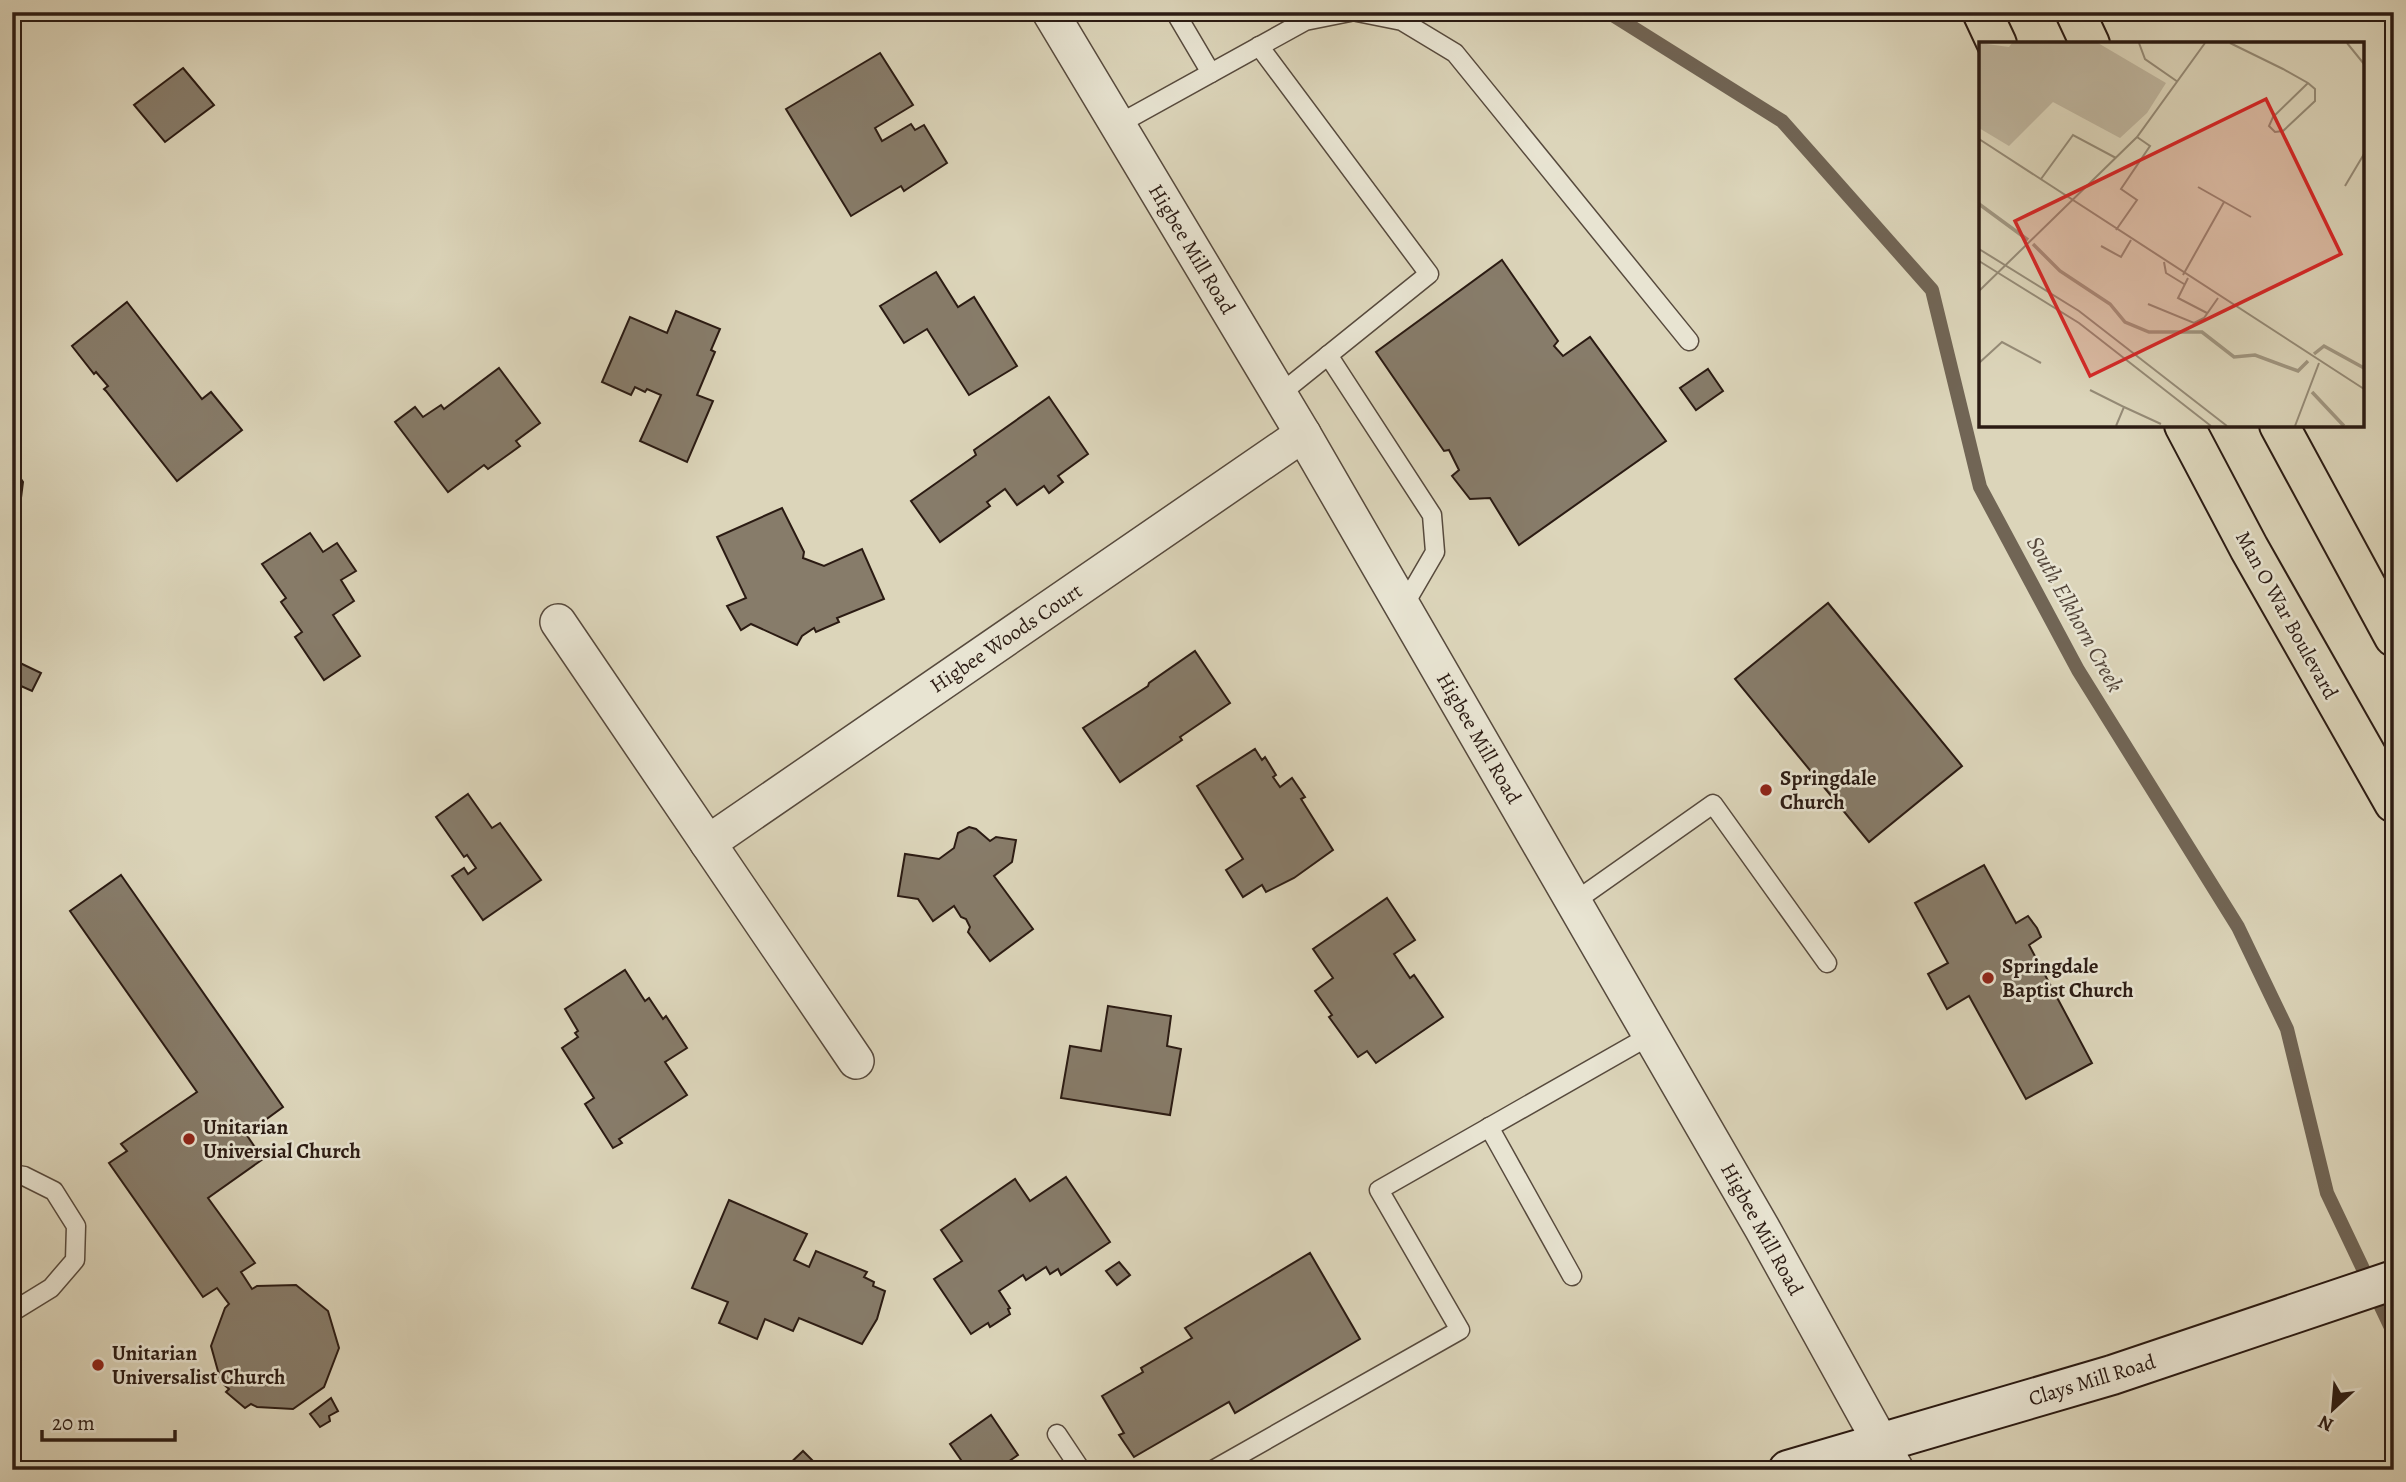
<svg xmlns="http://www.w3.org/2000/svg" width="2406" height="1482" viewBox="0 0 2406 1482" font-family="Alegreya,serif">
<rect width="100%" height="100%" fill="#dcd5ba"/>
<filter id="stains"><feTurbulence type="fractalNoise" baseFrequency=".00286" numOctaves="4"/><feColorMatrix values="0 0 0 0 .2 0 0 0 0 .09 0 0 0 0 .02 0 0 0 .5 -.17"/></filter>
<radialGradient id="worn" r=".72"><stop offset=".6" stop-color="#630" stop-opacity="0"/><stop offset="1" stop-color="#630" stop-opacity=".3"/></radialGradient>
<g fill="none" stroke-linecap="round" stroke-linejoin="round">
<!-- stream -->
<path stroke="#716555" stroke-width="14" d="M1608 12 1782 121 1932 290 1980 487 2078 670 2238 927 2287 1029 2327 1193 2394 1334"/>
</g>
<!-- building -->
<g fill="#877c6a" stroke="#2b1b13" stroke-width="2">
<path d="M880 53 913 105 875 128 882 141 911 124 915 130 924 125 947 163 907 189 904 191 901 186 851 216 786 109Z"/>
<path d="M183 68 214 105 165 142 134 105Z"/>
<path d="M1502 260 1558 341 1554 346 1563 356 1590 337 1666 441 1519 545 1490 498 1470 499 1452 476 1459 470 1449 450 1444 451 1376 352Z"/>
<path d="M936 272 958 307 974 297 1017 366 969 395 927 329 904 343 880 306Z"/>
<path d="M127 302 202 399 211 392 242 430 177 481 106 391 104 389 108 386 96 372 94 374 72 346Z"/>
<path d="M676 311 720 329 711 350 715 352 697 395 713 401 687 462 640 441 661 395 647 389 645 392 635 387 631 395 602 382 630 317 667 333Z"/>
<path d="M499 368 540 423 516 441 520 446 509 454 488 469 484 465 448 492 395 422 415 407 423 417 441 405 444 409Z"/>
<path d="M1708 369 1723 391 1696 410 1680 388Z"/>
<path d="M1049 397 1088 454 1058 476 1063 482 1049 493 1044 486 1017 505 1005 489 987 502 990 506 940 542 911 501 976 455 974 450Z"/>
<path d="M12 466 23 482 18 522 12 521Z"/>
<path d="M782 508 804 552 803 558 824 566 862 549 884 599 837 618 839 622 816 632 814 628 802 636 797 645 751 624 741 630 727 606 746 598 717 537Z"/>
<path d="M310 533 323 552 337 543 356 571 341 580 354 601 333 615 360 656 324 680 295 637 302 632 281 602 286 598 262 564Z"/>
<path d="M1828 603 1962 766 1869 842 1735 679Z"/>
<path d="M1195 651 1230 703 1180 737 1182 740 1120 782 1083 728 1148 686 1149 683Z"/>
<path d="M18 662 41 673 32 691 12 682V675Z"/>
<path d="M1255 749 1262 760 1265 757 1276 775 1273 777 1280 787 1292 778 1305 797 1301 799 1333 850 1294 878 1266 892 1262 885 1243 897 1226 870 1243 859 1197 786Z"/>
<path d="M468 794 492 828 500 823 541 880 483 920 452 876 464 868 468 874 476 868 467 855 464 857 436 817Z"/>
<path d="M969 827 976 829 990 841 996 837 1016 840 1012 862 994 876 1033 929 990 961 968 932 970 927 966 919 961 917 954 906 933 921 918 899 898 896 905 854 939 859 954 848 958 833Z"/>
<path d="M1984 865 2016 923 2028 916 2037 928 2041 937 2029 945 2092 1063 2026 1099 1969 996 1947 1009 1928 974 1948 963 1915 903Z"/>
<path d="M121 875 283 1107 246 1134 263 1159 208 1198 255 1263 241 1272 252 1289 257 1286 296 1285 328 1311 339 1348 324 1387 293 1409 257 1407 251 1404 245 1408 226 1392 229 1389 221 1382 211 1346 225 1308 229 1304 217 1288 203 1297 109 1163 127 1151 121 1144 197 1092 70 911Z"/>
<path d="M1387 898 1415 940 1394 954 1410 978 1414 975 1443 1017 1376 1063 1367 1051 1358 1057 1329 1017 1332 1015 1315 991 1333 978 1313 949Z"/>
<path d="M625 970 645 1001 649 998 663 1019 666 1016 687 1048 665 1062 687 1095 619 1139 622 1143 613 1148 585 1104 594 1098 562 1048 578 1037 575 1033 578 1031 565 1009Z"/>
<path d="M1108 1006 1171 1016 1167 1046 1181 1049 1170 1115 1061 1098 1070 1046 1101 1051Z"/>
<path d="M1066 1177 1110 1242 1061 1275 1058 1269 1050 1274 1046 1267 1026 1280 1023 1275 999 1291 1010 1308 1008 1309 1010 1314 990 1327 988 1323 971 1334 934 1279 962 1261 941 1230 1015 1179 1030 1201Z"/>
<path d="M729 1200 807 1234 794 1260 809 1267 816 1251 867 1272 864 1277 874 1282 873 1286 885 1291 877 1319 862 1344 799 1318 793 1331 765 1319 757 1339 719 1323 728 1302 692 1288Z"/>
<path d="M1310 1253 1360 1339 1235 1413 1229 1402 1134 1457 1119 1435 1124 1433 1102 1396 1143 1372 1141 1368 1192 1338 1185 1328Z"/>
<path d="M1119 1262 1130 1275 1117 1285 1106 1271Z"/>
<path d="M331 1398 338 1411 329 1416 330 1421 320 1427 310 1414Z"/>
<path d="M991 1415 1018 1455 996 1470H968L950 1444Z"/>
<path d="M803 1451 822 1470H783Z"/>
</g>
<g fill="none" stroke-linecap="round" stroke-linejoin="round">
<!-- lane casing -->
<g stroke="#574a3d" stroke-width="21">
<g id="lane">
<path d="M1175 12 1211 73"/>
<path d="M1357 12 1402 21 1455 53 1689 341"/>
<path d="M1259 46 1429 274 1280 394"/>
<path d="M1117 125 1305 21 1350 12"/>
<path d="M1328 355 1432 515 1435 552 1403 607"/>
<path d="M1574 902 1713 804 1827 963"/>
<path d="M1489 1127 1572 1276"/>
<path d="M12 1174 24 1176 54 1191 76 1226 75 1260 51 1288 12 1312"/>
<path d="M1057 1434 1081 1470"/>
<path d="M1213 1470 1460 1330 1379 1190 1651 1035"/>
</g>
</g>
<!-- street casing -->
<g stroke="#574a3d" stroke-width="38">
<g id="street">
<path d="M1050 12 1303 434 1762 1228 1896 1470"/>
<path d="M558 622 856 1061"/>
<path d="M708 843 1303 434"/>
</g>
</g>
<!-- secondary casing -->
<g stroke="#2b1b13" stroke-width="42">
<path id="secondary" d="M1788 1470 2112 1375 2394 1280"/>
</g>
<!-- primary casing -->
<g stroke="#2b1b13" stroke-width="42">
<g id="primary">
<path d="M1982 12 1997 44"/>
<path d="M2075 12 2090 44"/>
<path d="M2184 425 2249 548 2394 803"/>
<path d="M2279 425 2394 637"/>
</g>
</g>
<!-- lane -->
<use href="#lane" stroke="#e8e4d2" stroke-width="18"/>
<!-- street -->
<use href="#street" stroke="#e8e4d2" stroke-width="35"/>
<!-- secondary -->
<use href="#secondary" stroke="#e8e4d2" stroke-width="38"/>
<!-- primary -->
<use href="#primary" stroke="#dcd5ba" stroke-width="38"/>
</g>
<!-- markers -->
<g fill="#8f2418" stroke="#e8e4d2" stroke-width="2.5">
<circle cx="1766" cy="790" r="7"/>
<circle cx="1988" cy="978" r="7"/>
<circle cx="189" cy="1139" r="7"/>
<circle cx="98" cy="1365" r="7"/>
</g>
<g text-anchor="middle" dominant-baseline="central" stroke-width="5" stroke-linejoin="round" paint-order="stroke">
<!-- street labels -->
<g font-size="21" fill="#2b1b13" stroke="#e8e4d2">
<text transform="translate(1192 249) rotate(59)">Higbee Mill Road</text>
<text transform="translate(2287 615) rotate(61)">Man O War Boulevard</text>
<text transform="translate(1006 638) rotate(-34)">Higbee Woods Court</text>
<text transform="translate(1479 738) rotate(60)">Higbee Mill Road</text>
<text transform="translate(1762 1229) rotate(61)">Higbee Mill Road</text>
<text transform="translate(2092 1380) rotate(-17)">Clays Mill Road</text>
</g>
<!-- poi labels -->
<g font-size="21" font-weight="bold" fill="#2b1b13" stroke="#e8e4d2" text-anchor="start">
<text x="1780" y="778">Springdale<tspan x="1780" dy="24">Church</tspan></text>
<text x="2002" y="966">Springdale<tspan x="2002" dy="24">Baptist Church</tspan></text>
<text x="203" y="1127">Unitarian<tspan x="203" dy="24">Universial Church</tspan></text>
<text x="112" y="1353">Unitarian<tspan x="112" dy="24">Universalist Church</tspan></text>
</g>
<!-- water labels -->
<g font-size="23" font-style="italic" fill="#54463a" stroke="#e8e4d2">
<text transform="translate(2075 614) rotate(61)">South Elkhorn Creek</text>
</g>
</g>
<!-- overview -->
<g transform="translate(1979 42)">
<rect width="385" height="385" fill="#dcd5ba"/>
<path d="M0 1 30 5 33 1H119L187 41 168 71 141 96 74 60 30 104 0 86Z" fill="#beb59e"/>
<path fill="none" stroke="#a09681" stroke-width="3.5" d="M0 162 49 198M54 202 81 229 131 262 146 280 170 290H223L255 315 276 313 319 329 329 319M335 312 345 304 385 326M333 350 365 384"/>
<path fill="none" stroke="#958b77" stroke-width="2" d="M160 1 166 17 199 40M251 1 304 27 329 41 336 47V59L304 89 296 90 290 84 294 75 329 41M368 1 385 22M0 97 385 347M62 137 94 93 137 116M366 144 385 112M219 145 272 175M137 188 158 158 142 147 171 104 158 95M122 204 142 215 152 198M0 207 100 269 248 384M0 219 100 281 232 384M185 220 187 231 205 242M204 233 245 160M209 236 199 256 228 271M0 249 158 95 226 1M169 262 215 281 225 276 239 256M0 321 23 300 62 321M111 348 145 365 137 384M145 365 182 382M316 384 340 321"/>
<path fill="#d62828" fill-opacity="0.15" stroke="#d62828" stroke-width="3.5" d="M287 57 362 212 111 334 36 179Z"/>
<rect width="385" height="385" fill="none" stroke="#2b1b13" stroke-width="3.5"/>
</g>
<!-- margin -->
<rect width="2406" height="1482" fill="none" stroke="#dcd5ba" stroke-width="42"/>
<rect x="14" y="14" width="2378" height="1454" fill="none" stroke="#2b1b13" stroke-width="3.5"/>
<rect x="21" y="21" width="2364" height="1440" fill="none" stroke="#2b1b13" stroke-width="2"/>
<!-- north arrow -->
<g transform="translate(2333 1409) rotate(206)" stroke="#e8e4d2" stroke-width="5" paint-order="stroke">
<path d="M0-5L12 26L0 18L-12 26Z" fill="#2b1b13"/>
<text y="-10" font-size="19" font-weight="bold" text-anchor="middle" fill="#2b1b13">N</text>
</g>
<!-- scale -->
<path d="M42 1430v10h133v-10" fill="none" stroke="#2b1b13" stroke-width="3.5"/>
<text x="52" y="1430" font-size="21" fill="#2b1b13" stroke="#e8e4d2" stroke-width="5" paint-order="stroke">20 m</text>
<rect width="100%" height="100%" filter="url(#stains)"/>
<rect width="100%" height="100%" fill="url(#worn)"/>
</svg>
